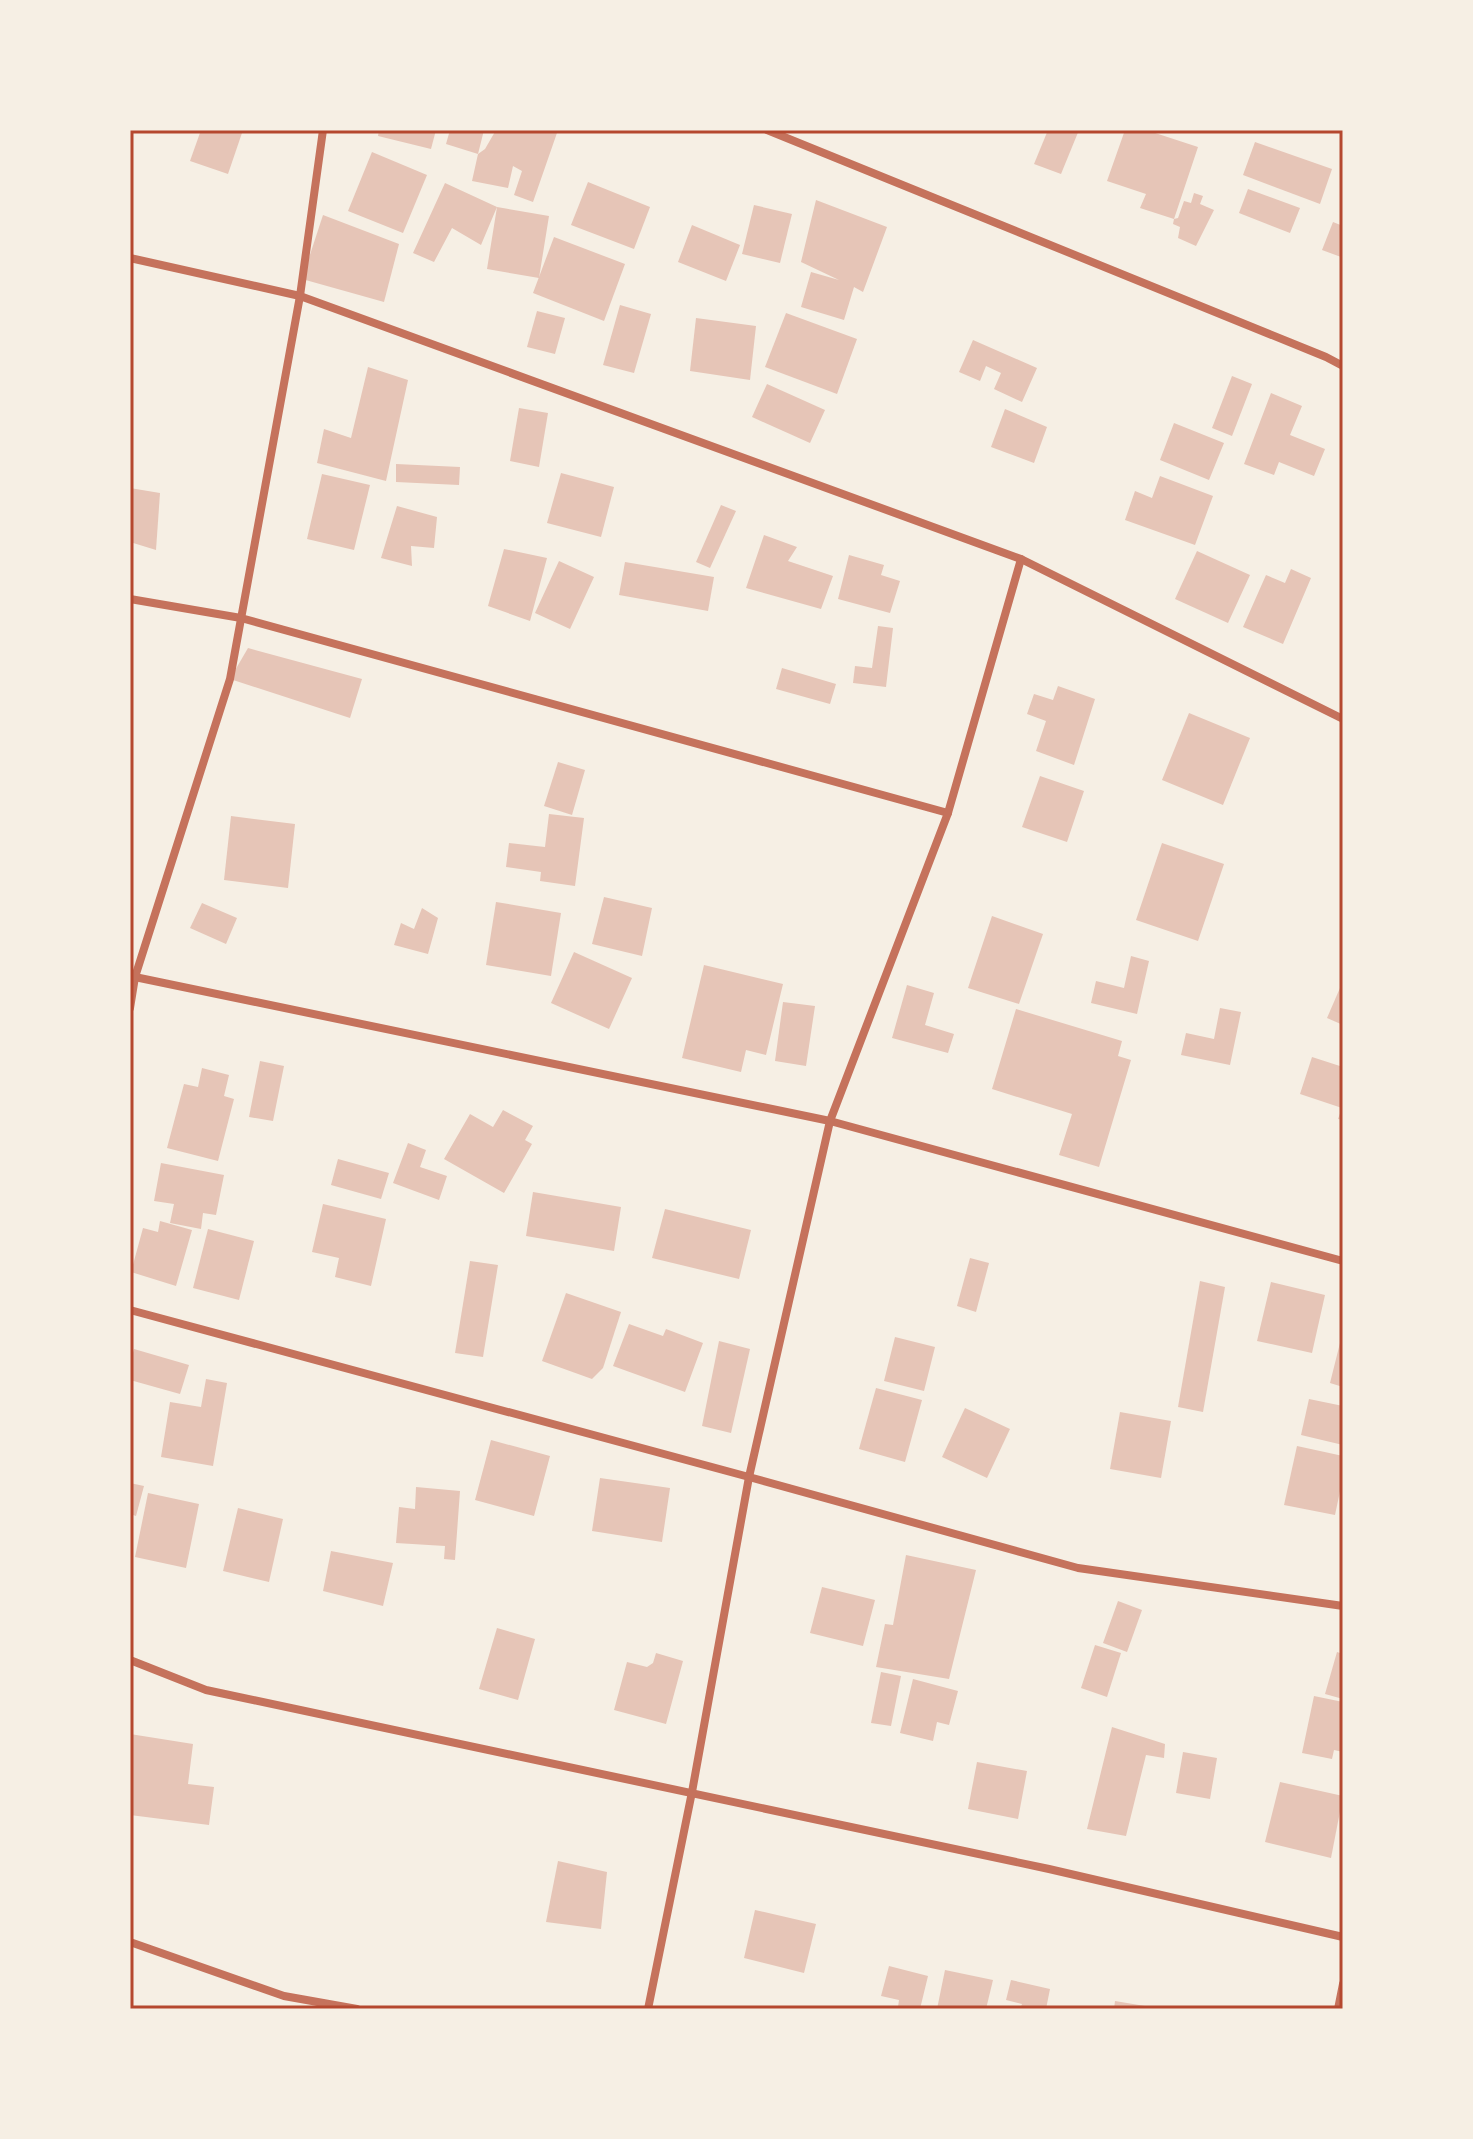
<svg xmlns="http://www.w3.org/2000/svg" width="1473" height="2139" viewBox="0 0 1473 2139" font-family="'Exo 2',sans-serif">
<rect width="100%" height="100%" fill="#f6efe4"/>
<!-- building -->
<g fill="#e6c5b7">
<path d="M201 130H243L228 174 190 161Z"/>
<path d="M379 130H436L431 149 378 136Z"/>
<path d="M450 130H484L478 154 446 144Z"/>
<path d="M496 130H558L533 202 514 195 522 171 513 166 508 188 472 181 478 154 485 149Z"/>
<path d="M1048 130H1079L1061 174 1034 164Z"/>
<path d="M1125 130H1146L1198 147 1174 219 1178 218 1184 201 1191 203 1194 193 1203 196 1200 204 1214 210 1196 246 1178 238 1180 227 1173 224 1174 219 1140 208 1146 194 1107 181Z"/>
<path d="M1255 142 1332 169 1320 204 1243 175Z"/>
<path d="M372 152 427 175 403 233 348 211Z"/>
<path d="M588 182 650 207 634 249 571 225Z"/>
<path d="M445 183 497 207 549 216 539 278 487 269 497 207 481 245 452 228 434 262 413 253Z"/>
<path d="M1248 189 1300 208 1290 233 1239 213Z"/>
<path d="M816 200 887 227 863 292 854 287 844 320 801 307 811 272 839 280 801 262Z"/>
<path d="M754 205 792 214 780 263 742 254Z"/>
<path d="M323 215 399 244 384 302 302 279Z"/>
<path d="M1333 222 1343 226 1341 257 1322 250Z"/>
<path d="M692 225 740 245 726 281 678 262Z"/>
<path d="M554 237 625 264 604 321 533 293Z"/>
<path d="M620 305 651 314 634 373 603 365Z"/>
<path d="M537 311 565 318 555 354 527 347Z"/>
<path d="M786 313 857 339 837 394 765 367Z"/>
<path d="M696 318 756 326 750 380 690 371Z"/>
<path d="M973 340 1037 368 1022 402 994 389 1001 373 986 366 980 381 959 372Z"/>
<path d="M368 367 408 380 386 481 317 463 324 429 351 438Z"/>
<path d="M1232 376 1252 384 1232 436 1212 428Z"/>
<path d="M767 384 825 410 810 443 752 417Z"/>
<path d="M1271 393 1302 406 1290 435 1325 449 1314 476 1279 462 1274 475 1244 464Z"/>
<path d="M519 408 548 413 539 467 510 461Z"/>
<path d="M1005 409 1047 427 1034 463 991 447Z"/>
<path d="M1174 423 1224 443 1209 480 1160 460Z"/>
<path d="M396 464 460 467 459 485 396 482Z"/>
<path d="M561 473 614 487 601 537 547 523Z"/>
<path d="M322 474 370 485 354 550 307 539Z"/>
<path d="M1160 476 1213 496 1195 545 1125 520 1135 491 1152 498Z"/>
<path d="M130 488 160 493 156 550 130 542Z"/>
<path d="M721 505 736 511 710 568 696 562Z"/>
<path d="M397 506 437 517 434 548 411 546 412 566 381 558Z"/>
<path d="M764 535 797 547 788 561 833 576 821 609 746 588Z"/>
<path d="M504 549 547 558 530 621 488 606Z"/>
<path d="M1197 551 1250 575 1228 623 1175 599Z"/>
<path d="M849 555 884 565 881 575 900 581 890 613 838 599Z"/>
<path d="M559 561 594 577 570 629 535 613Z"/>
<path d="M625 562 714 577 708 611 619 595Z"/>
<path d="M1291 569 1311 578 1283 644 1243 627 1266 575 1285 583Z"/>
<path d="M878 626 893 628 886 687 853 683 855 666 872 668Z"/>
<path d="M248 648 362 679 350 718 230 679Z"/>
<path d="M782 668 836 684 830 704 776 689Z"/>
<path d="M1058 686 1095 699 1074 765 1036 751 1046 721 1027 714 1034 694 1053 700Z"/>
<path d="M1189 713 1250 738 1223 805 1162 780Z"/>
<path d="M558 762 585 770 572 815 544 806Z"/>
<path d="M1040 776 1084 791 1067 842 1022 827Z"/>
<path d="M549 814 584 818 575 886 540 881 541 872 506 867 509 843 545 847Z"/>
<path d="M231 816 295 824 288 888 224 880Z"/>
<path d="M1162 843 1224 864 1198 941 1136 920Z"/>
<path d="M604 897 652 908 642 956 592 944Z"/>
<path d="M496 902 561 913 551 976 486 965Z"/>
<path d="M202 903 237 918 226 944 190 928Z"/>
<path d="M422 908 438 918 428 954 394 945 401 923 414 929Z"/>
<path d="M992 916 1043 934 1019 1004 968 988Z"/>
<path d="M574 952 632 978 609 1029 551 1003Z"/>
<path d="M1131 956 1149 961 1137 1014 1091 1003 1096 981 1124 988Z"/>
<path d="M704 965 783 984 766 1055 746 1050 741 1072 682 1058Z"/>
<path d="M1343 981V1025L1327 1018Z"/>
<path d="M907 985 934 993 925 1025 954 1034 948 1053 892 1038Z"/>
<path d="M783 1002 815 1006 806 1066 775 1061Z"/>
<path d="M1220 1008 1241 1012 1230 1065 1181 1055 1186 1033 1214 1039Z"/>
<path d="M1016 1009 1122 1041 1118 1056 1131 1060 1099 1167 1059 1155 1072 1114 992 1089Z"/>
<path d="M1312 1057 1343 1067V1120L1338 1119 1342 1108 1300 1094Z"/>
<path d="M260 1061 284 1066 273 1121 249 1117Z"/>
<path d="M202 1068 229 1075 224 1096 234 1099 218 1161 167 1148 184 1084 198 1087Z"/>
<path d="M503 1110 533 1126 525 1140 532 1144 504 1193 444 1159 470 1114 493 1127Z"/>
<path d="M408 1143 426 1150 420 1167 447 1176 439 1200 393 1183Z"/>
<path d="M338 1159 389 1173 381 1199 331 1185Z"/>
<path d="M161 1163 224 1175 216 1215 203 1213 201 1229 170 1223 174 1204 154 1201Z"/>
<path d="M533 1192 621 1207 614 1251 526 1236Z"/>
<path d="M323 1204 386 1219 371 1286 335 1277 339 1258 312 1252Z"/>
<path d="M665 1209 751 1230 739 1279 652 1258Z"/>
<path d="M160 1221 192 1230 176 1286 131 1272 143 1228 158 1232Z"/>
<path d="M208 1229 254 1241 239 1300 193 1288Z"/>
<path d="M970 1258 989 1263 976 1312 957 1306Z"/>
<path d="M470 1261 498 1265 483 1357 455 1353Z"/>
<path d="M1200 1281 1225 1287 1203 1412 1178 1407Z"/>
<path d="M1271 1282 1325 1295 1312 1353 1257 1341Z"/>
<path d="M566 1293 621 1312 603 1368 592 1379 542 1361Z"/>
<path d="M629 1324 663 1336 666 1329 703 1343 685 1392 613 1366Z"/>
<path d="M1342 1335H1343V1387L1330 1383Z"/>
<path d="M895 1337 935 1347 924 1391 884 1381Z"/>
<path d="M719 1341 750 1349 731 1433 702 1426Z"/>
<path d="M134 1349 189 1365 180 1394 130 1380V1364Z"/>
<path d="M206 1379 227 1383 213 1466 161 1457 170 1402 201 1407Z"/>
<path d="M876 1388 922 1400 905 1462 859 1449Z"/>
<path d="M1309 1399 1343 1406V1445L1301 1435Z"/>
<path d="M965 1408 1010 1429 987 1478 942 1457Z"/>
<path d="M1120 1412 1171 1421 1161 1478 1110 1469Z"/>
<path d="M491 1440 550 1456 534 1516 475 1500Z"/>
<path d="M1297 1446 1343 1456V1477L1335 1515 1284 1505Z"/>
<path d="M600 1478 670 1488 662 1542 592 1531Z"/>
<path d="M130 1483 144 1486 136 1516 130 1514Z"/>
<path d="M416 1487 460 1491 455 1560 444 1559 445 1546 396 1543 399 1507 415 1509Z"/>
<path d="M148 1493 199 1504 186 1568 135 1557Z"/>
<path d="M238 1508 283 1519 269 1582 223 1571Z"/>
<path d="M331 1551 393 1563 383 1606 323 1591Z"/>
<path d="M906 1555 976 1570 949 1679 876 1667 885 1624 893 1625Z"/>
<path d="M822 1587 875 1600 863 1646 810 1633Z"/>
<path d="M1118 1601 1142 1610 1127 1652 1103 1643Z"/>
<path d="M497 1628 535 1639 518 1700 479 1689Z"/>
<path d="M1095 1645 1121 1653 1107 1697 1081 1688Z"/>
<path d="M1337 1652 1343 1654V1699L1325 1694Z"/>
<path d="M656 1653 683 1661 666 1724 614 1710 627 1662 647 1667 653 1663Z"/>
<path d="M881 1672 901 1676 891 1726 871 1723Z"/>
<path d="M913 1679 958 1691 949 1725 937 1722 933 1741 900 1733Z"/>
<path d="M1314 1696 1343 1702V1752L1334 1750 1332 1759 1302 1753Z"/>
<path d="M1112 1727 1165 1744 1164 1758 1146 1755 1126 1836 1087 1829Z"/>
<path d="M130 1734 193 1744 188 1784 214 1787 209 1825 130 1815Z"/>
<path d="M1183 1752 1217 1758 1210 1799 1176 1793Z"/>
<path d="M977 1762 1027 1771 1018 1819 968 1809Z"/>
<path d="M1280 1782 1343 1796 1331 1858 1265 1842Z"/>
<path d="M558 1861 607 1872 601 1929 546 1922Z"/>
<path d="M755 1910 816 1924 804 1973 744 1958Z"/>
<path d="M889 1966 928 1976 920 2009 898 2007 899 2000 881 1996Z"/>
<path d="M945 1970 993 1980 986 2009H937Z"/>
<path d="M1011 1980 1050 1989 1046 2009H1020L1022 2004 1006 2000Z"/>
<path d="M1115 2001 1151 2007V2009H1114Z"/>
</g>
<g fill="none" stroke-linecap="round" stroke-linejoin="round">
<!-- minor -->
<g stroke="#c5725c" stroke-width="8">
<path d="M767 130 1326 357 1343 366"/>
<path d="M130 258 300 296 1021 559 1343 719"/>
<path d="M130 599 241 618 948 813"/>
<path d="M130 976 830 1121 1343 1261"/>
<path d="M130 1008 135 977 230 679 300 296 323 130"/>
<path d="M130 1310 749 1477 1078 1568 1343 1606"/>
<path d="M130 1660 206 1690 1049 1869 1343 1937"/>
<path d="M130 1942 284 1996 357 2009"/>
<path d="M648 2009 692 1792 749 1477 830 1121 948 813 1021 559"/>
<path d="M1338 2009 1343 1984"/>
</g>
</g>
<!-- border -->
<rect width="1473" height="2139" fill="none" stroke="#f6efe4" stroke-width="264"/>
<rect x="132" y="132" width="1209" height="1875" fill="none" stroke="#b5482f" stroke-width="3"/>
</svg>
